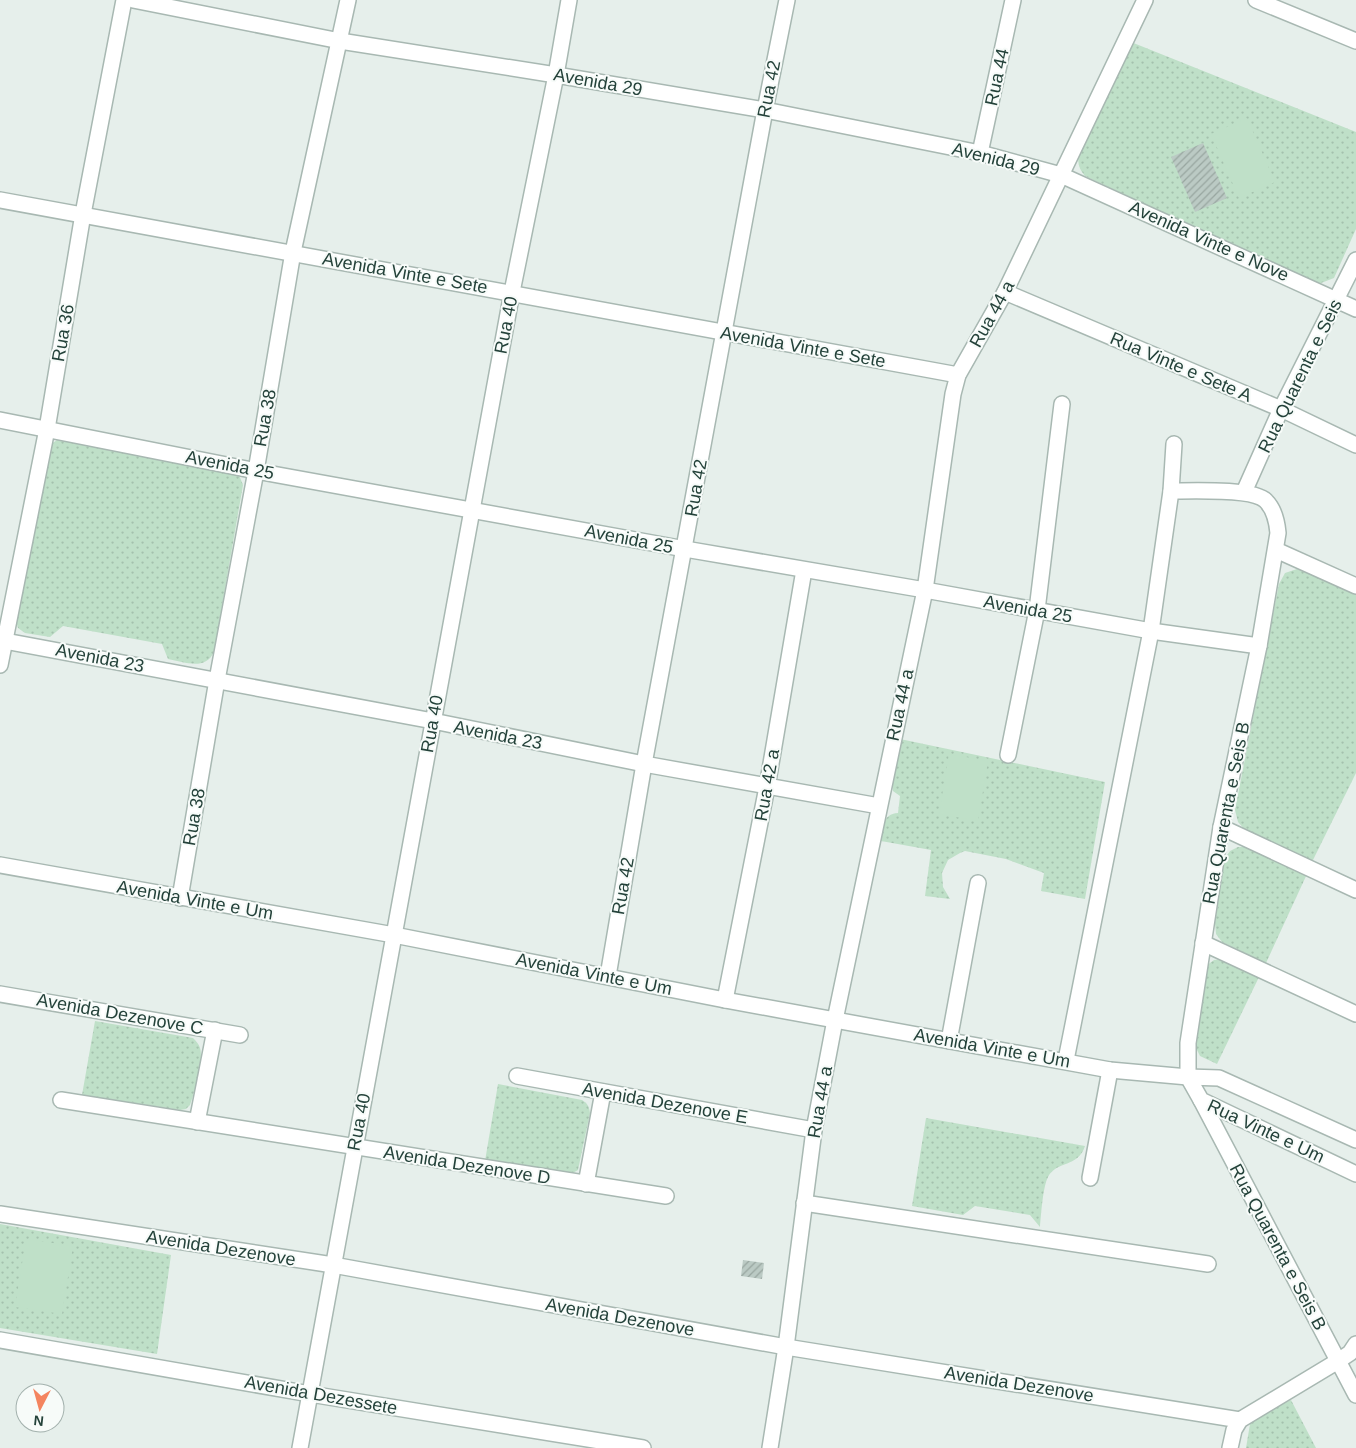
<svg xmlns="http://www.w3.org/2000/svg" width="1356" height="1448" viewBox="0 0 1356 1448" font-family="Arial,sans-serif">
<defs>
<pattern id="grass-dots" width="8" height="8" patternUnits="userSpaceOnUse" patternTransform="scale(1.25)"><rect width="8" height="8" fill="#bfe0c8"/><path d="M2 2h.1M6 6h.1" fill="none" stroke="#a4c1ad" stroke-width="1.8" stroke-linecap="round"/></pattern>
<pattern id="building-hatch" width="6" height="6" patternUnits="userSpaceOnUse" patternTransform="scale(1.25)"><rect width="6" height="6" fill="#bbcac4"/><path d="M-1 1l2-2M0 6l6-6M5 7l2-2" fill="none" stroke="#98a6a0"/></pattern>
</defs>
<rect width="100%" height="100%" fill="#e6efeb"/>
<!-- grass -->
<g fill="url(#grass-dots)">
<path d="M1131 42 1356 132V229L1334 278 1321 283 1311 282 1085 176C1079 169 1077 163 1079 153Z"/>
<path d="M61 439 239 475 243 485 214 652C205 671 185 662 168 659L162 644 63 626 50 637 25 633 18 628 16 621 50 445 57 440Z"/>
<path d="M1297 569 1356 592V773L1312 862 1246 831 1238 822 1235 810 1279 584 1285 573Z"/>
<path d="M900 739 1105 782 1085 899 1041 891 1044 873 1006 859 965 851 960 853 948 860 942 873 943 887 950 899 925 896 931 850 881 841C883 828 882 814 898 813L900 796 893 791 892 783Z"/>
<path d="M1238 847H1247L1307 874 1266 963 1222 942 1216 934 1215 923 1225 858 1230 851Z"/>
<path d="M1223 959 1260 975 1217 1064 1200 1056 1194 1044 1206 966 1214 960Z"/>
<path d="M95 1021 193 1038C196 1041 199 1044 200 1048 204 1058 194 1095 190 1105L186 1109 180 1110 82 1095Z"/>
<path d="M498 1084 582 1100C587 1103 589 1106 590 1113L578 1170 571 1174 485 1161Z"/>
<path d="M926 1118 1085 1146C1078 1168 1057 1160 1048 1177 1043 1186 1041 1215 1040 1227L1030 1215 975 1206 963 1215 912 1206Z"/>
<path d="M0 1224 171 1255 157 1354 0 1328Z"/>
<path d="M1291 1400 1316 1448H1246L1251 1418Z"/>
</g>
<!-- pitch -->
<g fill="#bfe0c8">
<path d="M1247 118 1275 182 1239 198 1211 134Z"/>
<path d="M949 754 988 761 978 821 939 814Z"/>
<path d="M26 1239 73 1246 62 1314 15 1307Z"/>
</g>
<!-- building -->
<g fill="url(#building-hatch)">
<path d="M1203 143 1227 198 1195 212 1171 157Z"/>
<path d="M743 1260 764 1263 762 1279 741 1276Z"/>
</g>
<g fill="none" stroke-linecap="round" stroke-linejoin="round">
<!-- minor casing -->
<g stroke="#a8b8b2" stroke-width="18">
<g id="minor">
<path d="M133 0 340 41 556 75 765 110 980 153 1061 175 1356 309"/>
<path d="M1256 0 1356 41"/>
<path d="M980 153 1013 0"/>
<path d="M0 200 958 375"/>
<path d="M1005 292 1281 409 1356 445"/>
<path d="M0 420 256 471 685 549 925 590 1151 631 1259 646"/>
<path d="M1171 491C1190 491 1254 488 1266 501 1274 509 1277 522 1278 533L1259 646 1221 827 1188 1043V1077L1201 1100 1356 1174"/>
<path d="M1244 492 1281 409 1356 260"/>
<path d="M1276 550 1356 586"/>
<path d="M0 640 433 721 644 764 879 806"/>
<path d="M0 665 47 429 83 214 124 0"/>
<path d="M1008 755 1037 610 1062 404"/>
<path d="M1221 827 1356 890"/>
<path d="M0 865 394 935 725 1000 1110 1070 1188 1077 1219 1078 1356 1140"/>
<path d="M180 898 217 680 256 471 293 252 348 0"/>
<path d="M1203 943 1356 1014"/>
<path d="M608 976 644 764 765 110 787 0"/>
<path d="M0 994 240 1035"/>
<path d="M725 1000 767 787 804 570"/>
<path d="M949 1041 978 883"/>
<path d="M1066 1060 1151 631 1171 491 1174 444"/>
<path d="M517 1076 814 1130"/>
<path d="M61 1100 666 1196"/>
<path d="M1201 1100 1356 1395"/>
<path d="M197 1122 215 1030"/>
<path d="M1090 1178 1110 1070"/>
<path d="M586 1184 603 1092"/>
<path d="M804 1203 1208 1264"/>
<path d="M0 1214 333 1265 786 1347 1240 1420"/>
<path d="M0 1340 310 1394 643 1448"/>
<path d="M300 1448 512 292 556 75 569 0"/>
<path d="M770 1448 786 1347 814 1130 835 1020 925 590 953 394 958 375 1005 292 1145 0"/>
<path d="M1230 1448 1234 1430 1240 1420 1338 1361 1350 1353 1356 1344"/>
</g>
</g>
<!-- minor -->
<use href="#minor" stroke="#fff" stroke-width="15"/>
</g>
<g text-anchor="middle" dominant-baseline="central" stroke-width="4" stroke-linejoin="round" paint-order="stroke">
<!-- street labels -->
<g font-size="18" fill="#24423a" stroke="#f7fbf9">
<text transform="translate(997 77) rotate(-78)">Rua 44</text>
<text transform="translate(598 82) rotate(10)">Avenida 29</text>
<text transform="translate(769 89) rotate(-79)">Rua 42</text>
<text transform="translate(996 159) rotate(14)">Avenida 29</text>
<text transform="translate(1209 241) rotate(24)">Avenida Vinte e Nove</text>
<text transform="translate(405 273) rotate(10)">Avenida Vinte e Sete</text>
<text transform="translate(992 314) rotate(-61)">Rua 44 a</text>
<text transform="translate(506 325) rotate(-79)">Rua 40</text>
<text transform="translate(63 333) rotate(-80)">Rua 36</text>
<text transform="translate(803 347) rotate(10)">Avenida Vinte e Sete</text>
<text transform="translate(1181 367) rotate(23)">Rua Vinte e Sete A</text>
<text transform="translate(1300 376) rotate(-64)">Rua Quarenta e Seis</text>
<text transform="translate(265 418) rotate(-80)">Rua 38</text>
<text transform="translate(230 465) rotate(11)">Avenida 25</text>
<text transform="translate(696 488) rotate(-80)">Rua 42</text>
<text transform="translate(629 539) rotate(11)">Avenida 25</text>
<text transform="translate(1028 609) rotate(10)">Avenida 25</text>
<text transform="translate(100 658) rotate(11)">Avenida 23</text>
<text transform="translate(900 705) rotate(-78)">Rua 44 a</text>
<text transform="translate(432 724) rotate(-80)">Rua 40</text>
<text transform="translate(498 735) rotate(11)">Avenida 23</text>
<text transform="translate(767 785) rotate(-80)">Rua 42 a</text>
<text transform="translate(1226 813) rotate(-79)">Rua Quarenta e Seis B</text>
<text transform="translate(194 817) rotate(-80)">Rua 38</text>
<text transform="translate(623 886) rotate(-80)">Rua 42</text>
<text transform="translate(195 900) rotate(10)">Avenida Vinte e Um</text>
<text transform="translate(594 974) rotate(11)">Avenida Vinte e Um</text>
<text transform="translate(120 1014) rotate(10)">Avenida Dezenove C</text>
<text transform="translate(992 1048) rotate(10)">Avenida Vinte e Um</text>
<text transform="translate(820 1102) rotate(-80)">Rua 44 a</text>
<text transform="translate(665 1103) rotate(10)">Avenida Dezenove E</text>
<text transform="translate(359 1122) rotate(-79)">Rua 40</text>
<text transform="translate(1266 1131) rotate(25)">Rua Vinte e Um</text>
<text transform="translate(467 1165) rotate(9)">Avenida Dezenove D</text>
<text transform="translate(1278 1247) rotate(62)">Rua Quarenta e Seis B</text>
<text transform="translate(221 1248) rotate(9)">Avenida Dezenove</text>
<text transform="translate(620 1317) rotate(10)">Avenida Dezenove</text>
<text transform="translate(1019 1384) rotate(9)">Avenida Dezenove</text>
<text transform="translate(321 1395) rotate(10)">Avenida Dezessete</text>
</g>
</g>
<!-- north arrow -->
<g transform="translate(40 1408) rotate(186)"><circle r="24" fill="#f7fbf9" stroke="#a3b1ad"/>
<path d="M0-4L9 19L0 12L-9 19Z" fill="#f4845f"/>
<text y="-8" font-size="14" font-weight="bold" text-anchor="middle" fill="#24423a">N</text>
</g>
</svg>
